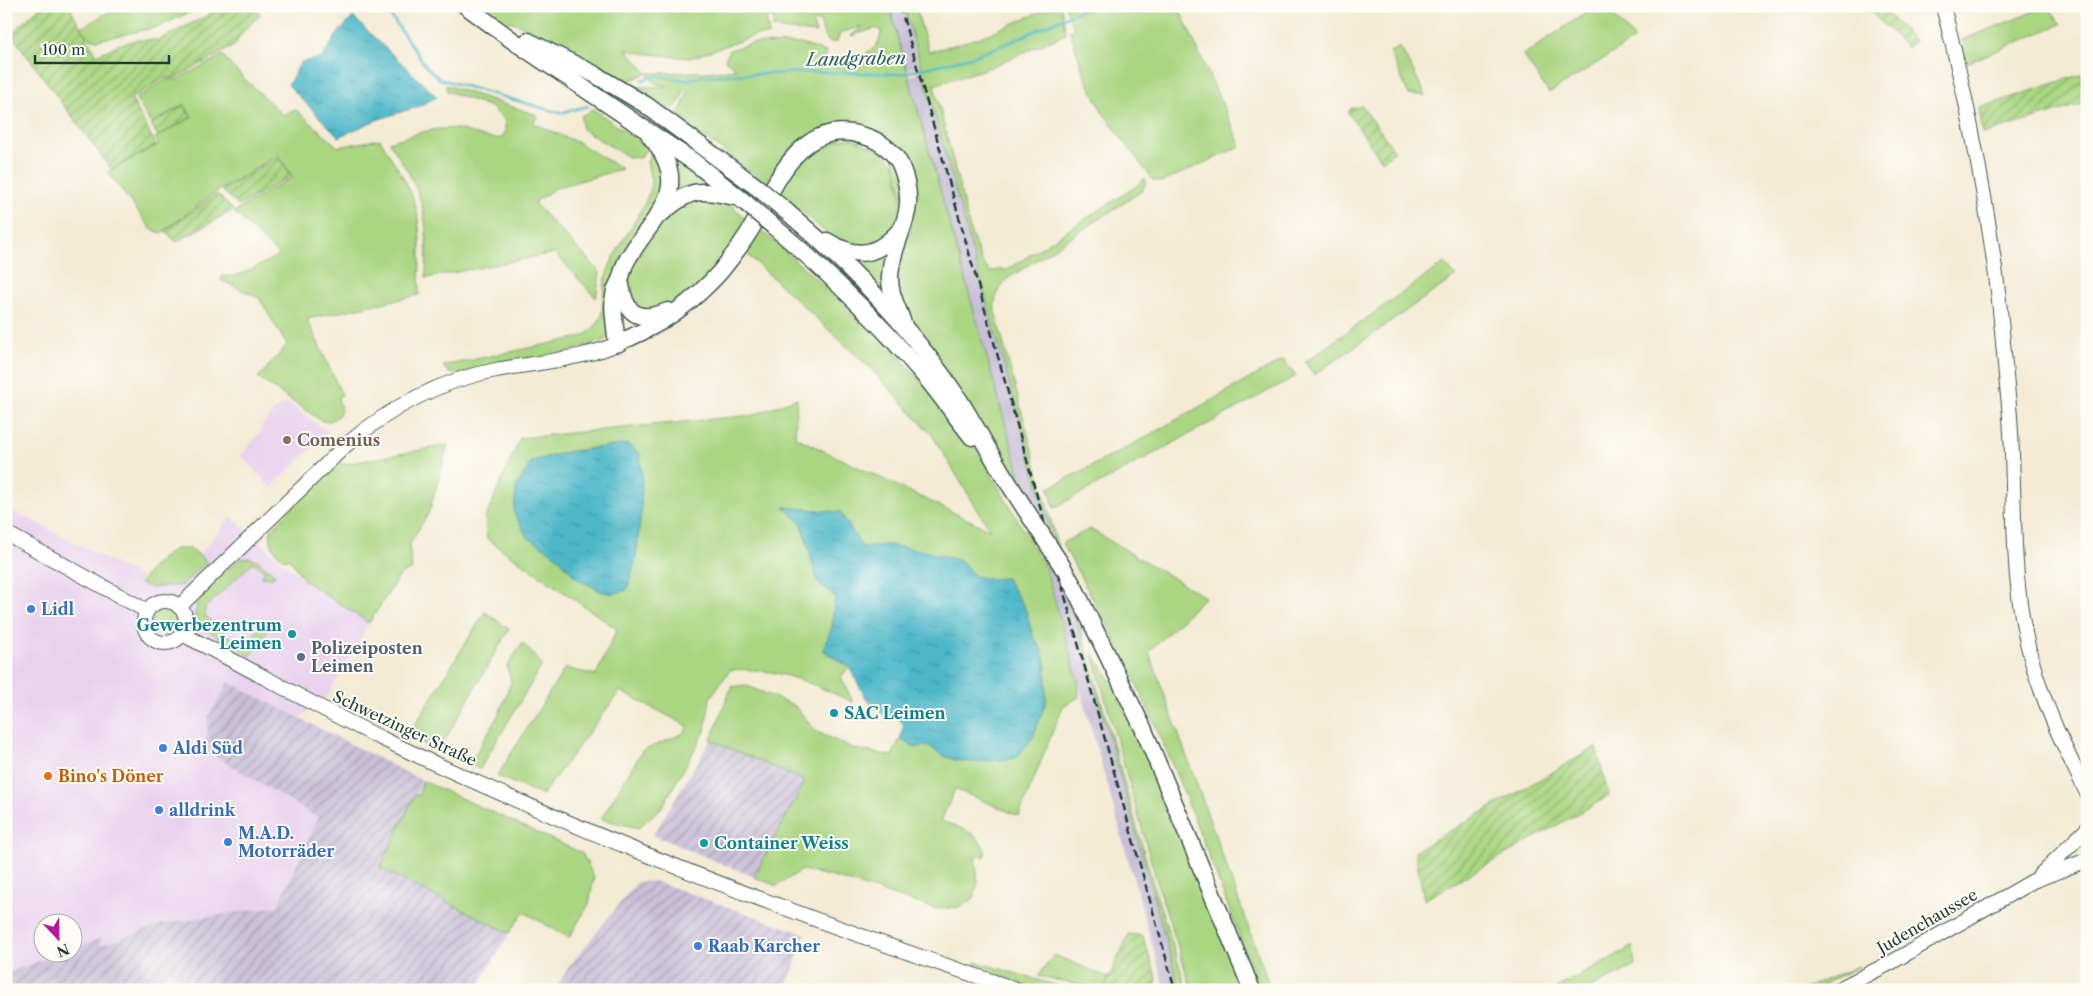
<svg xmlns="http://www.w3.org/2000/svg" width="2093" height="996" viewBox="0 0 2093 996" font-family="'Libre Caslon Text',serif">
<defs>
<pattern id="industrial-furrows" width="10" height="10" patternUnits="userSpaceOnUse" patternTransform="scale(1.25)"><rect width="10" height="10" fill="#c9bfd7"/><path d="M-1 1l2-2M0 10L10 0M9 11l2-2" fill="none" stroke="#a39caf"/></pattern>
<pattern id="garden-furrows" width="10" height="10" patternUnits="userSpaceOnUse" patternTransform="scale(1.25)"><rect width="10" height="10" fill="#aad682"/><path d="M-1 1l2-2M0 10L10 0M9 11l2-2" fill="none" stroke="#8aaf6b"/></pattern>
<pattern id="water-ripples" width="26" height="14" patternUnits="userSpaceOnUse" patternTransform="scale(1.25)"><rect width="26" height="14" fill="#4bb7c8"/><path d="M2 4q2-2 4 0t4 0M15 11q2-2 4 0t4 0" fill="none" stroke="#3e96a3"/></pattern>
</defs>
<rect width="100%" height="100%" fill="#fdfcf7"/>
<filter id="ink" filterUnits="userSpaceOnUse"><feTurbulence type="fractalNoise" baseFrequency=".02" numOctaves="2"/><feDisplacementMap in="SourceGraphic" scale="10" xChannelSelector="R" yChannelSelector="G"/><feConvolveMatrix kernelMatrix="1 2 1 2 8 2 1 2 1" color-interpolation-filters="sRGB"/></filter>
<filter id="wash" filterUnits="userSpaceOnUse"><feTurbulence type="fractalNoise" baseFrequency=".0096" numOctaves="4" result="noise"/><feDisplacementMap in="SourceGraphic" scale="20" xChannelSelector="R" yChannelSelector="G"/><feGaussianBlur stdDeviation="1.12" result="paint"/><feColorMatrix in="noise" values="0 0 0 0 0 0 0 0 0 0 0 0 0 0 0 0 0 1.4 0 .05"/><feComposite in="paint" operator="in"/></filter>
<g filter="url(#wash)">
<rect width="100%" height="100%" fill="#f4ebd4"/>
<!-- built -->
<g fill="#e9d2ee">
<path d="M283 404H290L328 432 271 488 241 456 261 431 260 428 278 407Z"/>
<path d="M6 507 150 582 174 585 231 517 305 581 369 623 328 695 300 718 230 682 207 751 318 818 276 906 166 923 101 945V938L73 949 72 924H42V954H59L6 973Z"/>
</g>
<!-- industrial -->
<g fill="url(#industrial-furrows)">
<path d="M229 682 423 781 380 868 509 933 476 990H6V973L59 954H72L73 949 101 938V945L166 923 277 906 318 818 207 751 208 717Z"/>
<path d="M711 740 805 781 754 877 653 835Z"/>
<path d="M654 881 805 934 786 990H555L568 968 637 882Z"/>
</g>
<!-- railway -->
<g fill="#c9bfd7">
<path d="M889 6H904L919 67 908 70 905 66Z"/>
<path d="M921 72 923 77 1180 990H1165L917 110 909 76Z"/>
</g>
<!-- grass -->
<g fill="#aad682" stroke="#648a5b" fill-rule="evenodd">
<path d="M119 6H203L158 27 97 40 87 37 81 28Z"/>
<path d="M476 6H889L1026 498 908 319 895 277 911 228 889 142 804 138 784 156 766 183 713 143 673 120 682 107 687 93 684 90 680 101 671 111 635 87 668 86 655 83 647 73 629 81 514 22H503ZM766 18H774L773 28 816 33 812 21H820L824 35 829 42H837L840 33 862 26 851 36 876 28 881 31C878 57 863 45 860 65L822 63 826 52 801 44 753 43 729 50 725 60 736 69 706 72 647 73 626 49 640 53 690 58 757 35H769Z"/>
<path d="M904 6H915L929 52 978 38 1055 6H1061L1066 34 988 68 934 85 971 233 982 262 990 272 1002 269 1005 271 1135 187 1145 178 1146 182 1142 191 1007 279C999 290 993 298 995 312L1064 569 1059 561Z"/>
<path d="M1065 6H1178L1241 146 1162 182 1153 180 1103 113 1085 77 1070 31 1074 29Z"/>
<path d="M1596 6H1604L1635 39 1549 93 1523 55Z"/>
<path d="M2048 6 2061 24 1967 63 1962 40Z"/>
<path d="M1400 47 1426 95H1409L1390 52Z"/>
<path d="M223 55 231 66 283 115 295 109 338 147 380 139C390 158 404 175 412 196 424 227 419 262 419 295L307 319 342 395 338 397 341 411C338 418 330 423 322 421L258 378 287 345 259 298 221 280 223 276C240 279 263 263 279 255L234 212 293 177 278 155 216 192 161 233 151 229 108 172 159 144 155 138 192 117 184 104 151 124 136 98 166 80H176Z"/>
<path d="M578 75 631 101 760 195 757 200 686 147Z"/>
<path d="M446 85 537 115 534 124 579 143 622 169 555 188 534 203 600 272 596 298 555 253 426 278C428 213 426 196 389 142 410 136 434 126 457 129 472 131 486 141 502 138L505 132V121L491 107 447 91Z"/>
<path d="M593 109 647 147 641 158 628 157 582 129 581 116Z"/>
<path d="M850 138 883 152 896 167 902 204 894 230 865 249 833 239 779 191C801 155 808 147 850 138Z"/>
<path d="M666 147 723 189 671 199Z"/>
<path d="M652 153 658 160 664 173 661 199 621 259 611 331 605 340 568 352 461 374 449 373 443 366 581 337C614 320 597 299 608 270 619 243 639 219 650 191L651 180 647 162Z"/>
<path d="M704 195 731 204 748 222C724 258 688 316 638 310L625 287 629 269 661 221 678 205Z"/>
<path d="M773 206 856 280 929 369C879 312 827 260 769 211Z"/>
<path d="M762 231 884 339 945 408 980 455 1046 569 1078 682 1079 697 1063 706 1019 816 955 789 941 821C957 827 987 834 985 857L979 856 975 858 978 882 974 898 959 907 937 909 837 878 802 870 777 886 754 877 805 781 711 740 731 687 745 685 795 706 817 732 854 749 892 756 900 739 915 747 930 746C953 769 986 761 1016 758L1033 737 1046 702V668L1042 650 1033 636 1025 608 1006 578 991 579 974 576 961 561 888 545 862 547 840 512 786 508 802 524 818 583 836 596 832 627 823 650 849 667 841 677 853 702C813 684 775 666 730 670L710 698 705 731 662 807 638 828 601 819 642 751 684 733 688 726 620 691 542 795 497 776 565 668 596 675 617 629 487 539 485 519 520 438 754 415 797 398 795 437 990 530 932 435 869 367 746 253ZM598 447 640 454C645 500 639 546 627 590L577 579 556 555 516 487 532 461 567 452Z"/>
<path d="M886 249 889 299 843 254Z"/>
<path d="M1444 263 1456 276 1314 375 1305 362Z"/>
<path d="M1283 360 1296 376 1054 508 1049 488 1126 448Z"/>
<path d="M448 445 429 512 409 545 412 569 400 575 369 623 305 581 289 558 285 560C274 552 269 544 271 530L336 463 345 464Z"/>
<path d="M1090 529 1205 597 1149 652 1271 990H1260C1222 892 1187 793 1143 698 1119 645 1090 594 1062 543Z"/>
<path d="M175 549H192L207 562 182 585 151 588 140 583 154 565Z"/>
<path d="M250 558 257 560 275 575 271 578 261 577 265 571 253 562 205 608V616L236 642 244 645 268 619 273 622 251 656 198 625 194 621 197 606 195 603 238 559Z"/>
<circle cx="165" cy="622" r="13"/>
<path d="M485 612 509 629 439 750 407 737Z"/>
<path d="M1074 612 1080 626 1154 887 1187 990H1180Z"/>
<path d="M523 643 542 665 480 769 469 765 499 714 511 682 507 666Z"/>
<path d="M1092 652 1112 683 1172 804 1244 990H1192L1158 886Z"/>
<path d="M423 781 582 853 594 877 589 904 569 938 524 912 509 933 380 868 415 795H419Z"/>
<path d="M1633 946 1635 966 1586 990H1553Z"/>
<path d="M1054 955 1108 977 1103 990 1038 976Z"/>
<path d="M976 962 1073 990H1039L973 968Z"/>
<path d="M1859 966 1814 990H1801Z"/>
</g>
<!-- garden -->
<g fill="url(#garden-furrows)" stroke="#648a5b">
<path d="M41 6H76L71 10 97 55 115 46 136 40H159L226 6H256L260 15 242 33 234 46 175 78H165L131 98 156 145 111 169 11 34Z"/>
<path d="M1865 6H1880L1915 41 1907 48Z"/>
<path d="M2082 74 2086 103 1983 134 1979 108Z"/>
<path d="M184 105 191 117 158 136 151 124Z"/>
<path d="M1362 106 1395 151 1382 161 1348 113 1351 108Z"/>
<path d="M278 157 291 176 239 206 222 190Z"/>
<path d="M217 194 233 210 176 242 165 231Z"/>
<path d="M1596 747 1609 796 1424 900 1415 851Z"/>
<path d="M1129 934 1143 936 1157 980 1154 990H1103Z"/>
</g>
<!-- water -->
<g fill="url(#water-ripples)" stroke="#357a7e">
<path d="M353 17 437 97 417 107 376 120 339 137 288 85 301 62 322 58 338 33Z"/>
<path d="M628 444 640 454 642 476 641 512 636 558 627 590 613 594 602 592 577 579 556 555 527 537 514 513 516 487 532 461 567 452Z"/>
<path d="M784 507 840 512 862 547 888 545 920 550 962 561 974 576 991 579 1006 578 1025 608 1033 636 1042 650 1046 668V702L1033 737 1016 758C986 761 953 769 930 746L915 747 900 739 904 724 895 716 888 719 867 700 849 667 823 650 832 627 835 596 818 583 802 524Z"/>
</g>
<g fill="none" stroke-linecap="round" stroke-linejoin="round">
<!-- stream -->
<g stroke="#4bb7c8" stroke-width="2.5">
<path d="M384 6 427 68 440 79 560 113 588 106"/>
<path d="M642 80 657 76 685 80 704 76 814 72 901 74 971 57 1010 42 1090 6"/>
</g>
</g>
</g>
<g filter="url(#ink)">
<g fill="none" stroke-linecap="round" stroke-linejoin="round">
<!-- secondary casing -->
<g stroke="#3f574c" stroke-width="16">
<g id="secondary">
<path d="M1943 6C1966 95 1984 185 1996 276 2002 319 2004 362 2009 405 2017 489 2008 576 2031 658 2044 706 2065 749 2087 793"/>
<path d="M6 533 147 611"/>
<circle cx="165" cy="622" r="21"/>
<path d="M179 607 345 446C389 408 438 381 496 370 540 362 588 359 629 339"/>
<path d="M182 634C251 669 318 708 389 742 592 839 804 919 1018 990"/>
<path d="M2039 876 2087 829"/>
<path d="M1837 990 1892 962 2033 881 2087 860"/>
</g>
</g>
<!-- primary casing -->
<g stroke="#3f574c" stroke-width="19">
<g id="primary">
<path d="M466 6 512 40 694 162 747 204"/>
<path d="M528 41 594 74 646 105 758 188"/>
<path d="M786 211C850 265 910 326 956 395 976 425 991 457 1011 487"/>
<path d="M662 213C691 188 698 189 735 197"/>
<path d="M773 226C827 271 877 320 923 374 940 394 955 416 972 437"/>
<path d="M827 241C858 260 877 256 901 229"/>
<path d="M621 285C626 315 639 323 668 311"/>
<path d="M629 338C664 323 695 300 720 272 733 256 745 240 755 222 777 180 803 116 864 136 879 140 895 152 901 166 921 217 893 231 890 276 889 295 899 309 904 326"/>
<path d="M619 343 616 337C615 323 611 305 615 291 616 287 618 284 620 280 622 274 623 268 626 262 651 216 697 191 650 136"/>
<path d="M1062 566 1075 589 1143 728 1252 990"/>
</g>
</g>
<!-- secondary -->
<use href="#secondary" stroke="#fff" stroke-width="14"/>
<!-- primary -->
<use href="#primary" stroke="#fff" stroke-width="16"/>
<!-- rail -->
<path stroke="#1f3d34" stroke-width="2.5" stroke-dasharray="8 4" stroke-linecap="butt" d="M900 6 1175 990"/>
<!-- primary-bridge casing -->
<g stroke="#3f574c" stroke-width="19" stroke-linecap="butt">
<g id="primary-bridge">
<path d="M758 188 786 211"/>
<path d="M747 204 773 226"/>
<path d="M1011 487 1062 566"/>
</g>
</g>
<!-- primary-bridge -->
<use href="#primary-bridge" stroke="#fff" stroke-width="16"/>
</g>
</g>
<!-- markers -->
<circle fill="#8d6e63" stroke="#fdfcf7" stroke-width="2" cx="287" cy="440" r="5"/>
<g fill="#3f7fe0" stroke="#fdfcf7" stroke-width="2">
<circle cx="31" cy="609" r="5"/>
<circle cx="163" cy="748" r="5"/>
<circle cx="159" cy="810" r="5"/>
<circle cx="228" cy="842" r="5"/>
<circle cx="698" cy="946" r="5"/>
</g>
<g fill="#0f9aa8" stroke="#fdfcf7" stroke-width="2">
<circle cx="292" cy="634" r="5"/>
<circle cx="834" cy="713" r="5"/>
<circle cx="704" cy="843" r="5"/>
</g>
<circle fill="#5c6f8a" stroke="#fdfcf7" stroke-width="2" cx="301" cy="657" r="5"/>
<circle fill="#e8710a" stroke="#fdfcf7" stroke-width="2" cx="48" cy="776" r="5"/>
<g text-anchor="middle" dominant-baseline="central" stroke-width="4" stroke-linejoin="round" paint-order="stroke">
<!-- education labels -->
<g font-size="16" font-weight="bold" fill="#785e54" stroke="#fdfcf7" text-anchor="start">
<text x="297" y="440">Comenius</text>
</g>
<!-- shop labels -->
<g font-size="16" font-weight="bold" fill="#366cbe" stroke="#fdfcf7" text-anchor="start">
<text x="41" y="609">Lidl</text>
<text x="173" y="748">Aldi Süd</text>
<text x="169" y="810">alldrink</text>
<text x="238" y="833">M.A.D.<tspan x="238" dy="18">Motorräder</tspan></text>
<text x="708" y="946">Raab Karcher</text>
</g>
<!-- culture labels -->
<g font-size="16" font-weight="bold" fill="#0d838f" stroke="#fdfcf7" text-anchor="start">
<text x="282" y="625" text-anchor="end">Gewerbezentrum<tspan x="282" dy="18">Leimen</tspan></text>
<text x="844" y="713">SAC Leimen</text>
<text x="714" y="843">Container Weiss</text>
</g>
<!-- service labels -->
<g font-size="16" font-weight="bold" fill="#4e5e75" stroke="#fdfcf7" text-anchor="start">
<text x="311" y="648">Polizeiposten<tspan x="311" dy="18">Leimen</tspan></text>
</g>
<!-- street labels -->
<g font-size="16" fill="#1f3d34" stroke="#fdfcf7">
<text transform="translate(405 728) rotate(25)">Schwetzinger Straße</text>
<text transform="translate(1927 921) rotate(-30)">Judenchaussee</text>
</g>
<!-- food labels -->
<g font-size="16" font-weight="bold" fill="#c56008" stroke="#fdfcf7" text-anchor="start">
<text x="58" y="776">Bino's Döner</text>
</g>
<!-- water labels -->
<g font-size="18" font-style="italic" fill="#2c6260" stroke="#fdfcf7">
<text transform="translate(856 59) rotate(-1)">Landgraben</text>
</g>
</g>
<!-- margin -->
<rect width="2093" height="996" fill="none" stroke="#fdfcf7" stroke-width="25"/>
<!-- north arrow -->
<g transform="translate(58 938) rotate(158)"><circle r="24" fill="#fdfcf7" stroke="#a4b0a9"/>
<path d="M0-4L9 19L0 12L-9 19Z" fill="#b5179e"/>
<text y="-8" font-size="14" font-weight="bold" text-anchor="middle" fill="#1f3d34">N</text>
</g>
<!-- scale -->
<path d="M35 55v8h134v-8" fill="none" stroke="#1f3d34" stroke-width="2.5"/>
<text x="42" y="55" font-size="15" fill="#1f3d34" stroke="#fdfcf7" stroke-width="4" paint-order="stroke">100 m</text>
</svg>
